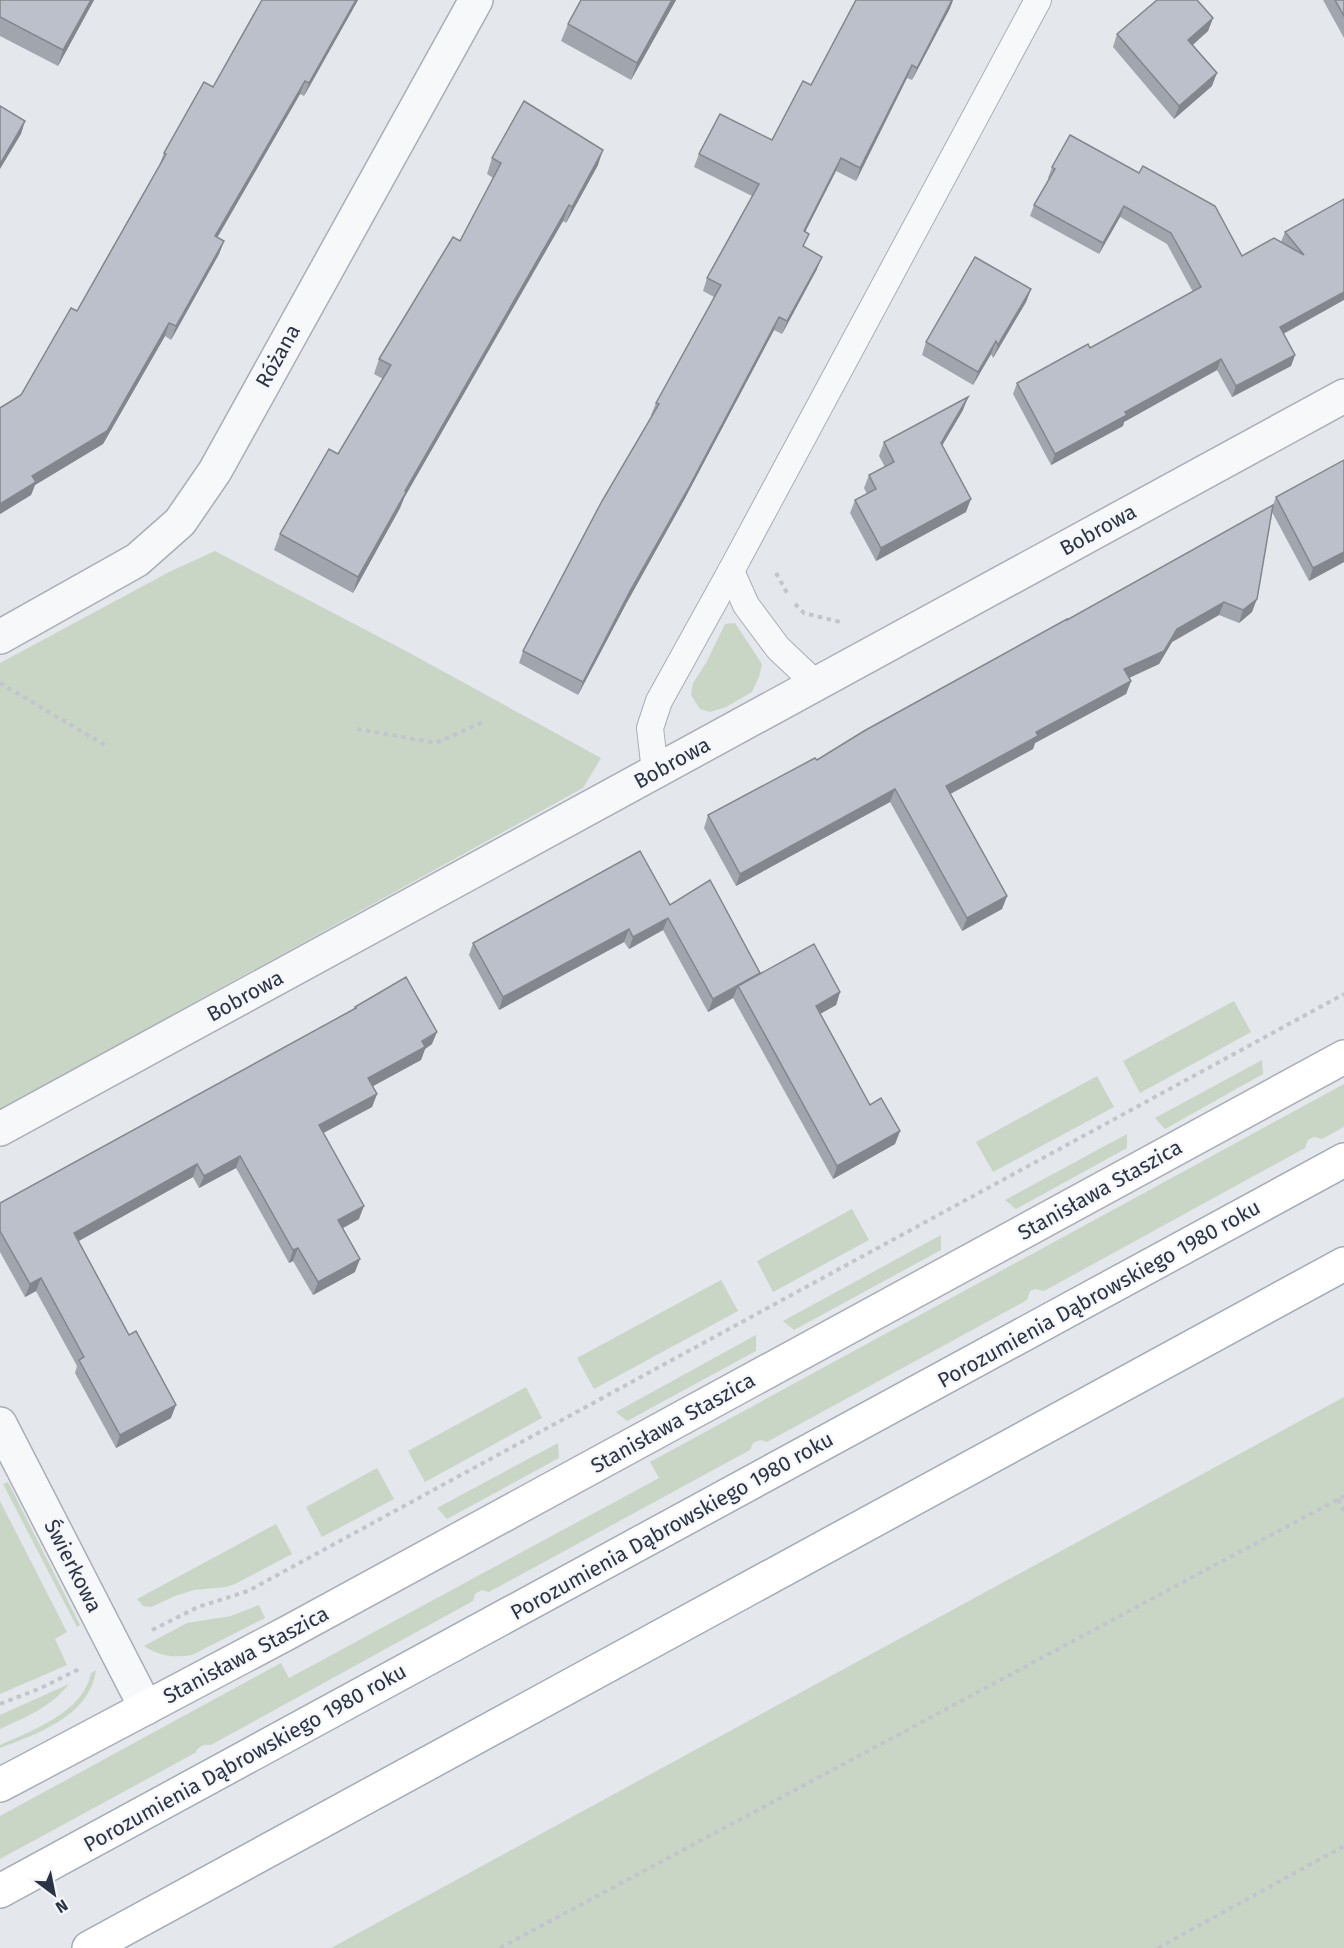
<svg xmlns="http://www.w3.org/2000/svg" width="1344" height="1948" viewBox="0 0 1344 1948" font-family="'Fira Sans',sans-serif">
<rect width="100%" height="100%" fill="#e4e7ec"/>
<!-- green -->
<g fill="#c9d6c5">
<path d="M215 551 406 651 601 758 583 788 0 1110V663L171 571Z"/>
<path d="M735 623 762 664 759 677 752 692 726 707 710 712 700 709 691 695 693 683 706 663 725 624Z"/>
<path d="M1234 1001 1251 1032 1140 1093 1123 1061Z"/>
<path d="M1262 1060 1263 1074 1165 1129 1155 1118Z"/>
<path d="M1097 1076 1114 1107 993 1172 976 1142Z"/>
<path d="M1344 1084V1127L1322 1139 1314 1137 1308 1140 1305 1148 1044 1291 1035 1289 1030 1291 1027 1300 767 1442 760 1440 753 1443 750 1450 489 1592 482 1590 475 1594 473 1601 211 1745C203 1744 199 1746 195 1753L0 1859V1816L281 1663 289 1678 659 1478 650 1462Z"/>
<path d="M1127 1134V1148L1016 1209 1005 1200Z"/>
<path d="M852 1209 869 1240 773 1292 757 1261Z"/>
<path d="M941 1235V1250L794 1330 783 1321Z"/>
<path d="M721 1280 738 1311 594 1389 577 1358Z"/>
<path d="M756 1335V1351L627 1421 616 1412Z"/>
<path d="M526 1387 542 1418 425 1482 408 1451Z"/>
<path d="M1344 1397V1948H331Z"/>
<path d="M558 1443 559 1458 447 1519 437 1508Z"/>
<path d="M377 1468 394 1499 322 1537 306 1507Z"/>
<path d="M8 1482 80 1625 77 1627 3 1484Z"/>
<path d="M0 1501 67 1632 55 1639 67 1665 0 1694Z"/>
<path d="M276 1524 292 1554 235 1584 226 1587 194 1590 175 1596 151 1607 143 1606 137 1599Z"/>
<path d="M259 1605 265 1618 192 1655C174 1658 159 1656 144 1646L187 1623 231 1616Z"/>
<path d="M96 1670C90 1716 37 1734 0 1748V1745C31 1731 84 1712 91 1673Z"/>
<path d="M69 1684C51 1707 26 1717 0 1729V1715Z"/>
</g>
<g fill="none" stroke-linecap="round" stroke-linejoin="round">
<!-- lane casing -->
<g stroke="#a9aeb7" stroke-width="28">
<g id="lane">
<path d="M731 571 746 605 778 648 816 684"/>
<path d="M655 771 650 728 659 701 731 571 1038 0"/>
</g>
</g>
<!-- street casing -->
<g stroke="#a9aeb7" stroke-width="36">
<g id="street">
<path d="M0 637 137 560 180 522 215 471 476 0"/>
<path d="M0 1129 1344 396"/>
<path d="M0 1424 146 1708"/>
</g>
</g>
<!-- secondary casing -->
<g stroke="#a9aeb7" stroke-width="36">
<path id="secondary" d="M0 1785 289 1632 1344 1057"/>
</g>
<!-- primary casing -->
<g stroke="#a3abb8" stroke-width="36">
<g id="primary">
<path d="M0 1891 1344 1160"/>
<path d="M89 1948 1344 1264"/>
</g>
</g>
<!-- path -->
<g stroke="#c2c5cb" stroke-width="4" stroke-dasharray="4.5 4.5" stroke-linecap="butt">
<path d="M776 573 787 593"/>
<path d="M795 604 804 613 840 622"/>
<path d="M0 683 108 747"/>
<path d="M357 729 436 743 483 722"/>
<path d="M1338 1499 1344 1511"/>
<path d="M152 1630 198 1607 248 1591 1344 994"/>
<path d="M0 1704 41 1688 79 1669"/>
<path d="M500 1948 1344 1496"/>
<path d="M1158 1948 1344 1846"/>
</g>
<!-- lane -->
<use href="#lane" stroke="#f7f8fa" stroke-width="26"/>
<!-- street -->
<use href="#street" stroke="#f7f8fa" stroke-width="33"/>
<!-- secondary -->
<use href="#secondary" stroke="#fff" stroke-width="33"/>
<!-- primary -->
<use href="#primary" stroke="#fff" stroke-width="33"/>
</g>
<!-- wall -->
<g fill="#a1a5ae">
<path d="M0 0H94L58 66 0 36Z"/>
<path d="M358 0 304 96 300 94 217 238 224 241 219 254 171 340 165 336 103 444 35 485 31 495 0 514V408L21 395 77 311 159 166 164 153 213 87Z"/>
<path d="M581 0H676L631 80 561 41 568 24Z"/>
<path d="M856 0H953L950 8 912 80 907 78 856 181 836 171 805 232 804 247 817 269 782 334 774 330 684 500 626 604 578 695 519 663 523 651 652 416 651 415 656 403 714 297 703 291 707 278 752 196 694 167 699 154 772 140 811 85Z"/>
<path d="M1323 0H1344V38Z"/>
<path d="M1213 18 1208 31 1193 45 1212 86 1174 119 1113 47 1117 34Z"/>
<path d="M492 158 598 165 566 223 563 221 404 498 400 508 353 593 274 550 280 534 338 454 383 379 374 374 379 359 460 241 493 178 487 174Z"/>
<path d="M1052 167 1242 256 1281 242 1285 232 1344 199 1283 334 1295 355 1291 366 1232 397 1217 370 1124 422 1123 426 1051 465 1013 394 1017 383 1090 348 1193 292 1167 244 1120 217 1099 254 1030 216 1034 205 1049 179 1048 178Z"/>
<path d="M1031 289 1026 302 993 358 991 354 973 385 922 355 926 342Z"/>
<path d="M963 410 942 445 966 512 876 561 850 513 855 500 867 494 864 488 869 475 885 467 879 456 884 442Z"/>
<path d="M1276 497 1344 562 1309 581 1272 512 1252 612 1239 623 1219 615 1172 642 1159 664 1129 678 1131 681 1126 694 1035 743 1033 749 950 794 1007 896 1002 909 962 931 890 802 736 886 704 828 708 815 817 760 1067 620 1273 505Z"/>
<path d="M670 905 760 973 840 992 836 1005 820 1014 870 1105 900 1131 895 1144 833 1179 733 998 708 1012 663 930 629 949 624 942 499 1010 469 955 473 943Z"/>
<path d="M355 1007 432 1044 425 1049 421 1060 373 1086 377 1094 372 1107 323 1133 359 1219 343 1228 355 1272 313 1295 293 1261 289 1263 236 1168 199 1188 193 1177 78 1241 171 1418 116 1448 75 1373 77 1366 36 1291 25 1297 0 1252V1203L354 1010Z"/>
</g>
<!-- shaded-wall -->
<g fill="#83868d">
<path d="M91 0H94L58 66 63 50Z"/>
<path d="M356 0H358L304 96 309 83Z"/>
<path d="M672 0H676L631 80 637 63Z"/>
<path d="M952 0H953L950 8 912 80 917 68Z"/>
<path d="M1213 18 1208 31 1183 53 1188 40Z"/>
<path d="M912 65 907 78 856 181 860 168Z"/>
<path d="M1217 73 1212 86 1174 119 1179 106Z"/>
<path d="M305 81 300 94 210 250 215 236Z"/>
<path d="M25 121 21 134 0 169V164Z"/>
<path d="M603 150 598 165 566 223 572 207Z"/>
<path d="M841 158 836 171 799 244 804 231Z"/>
<path d="M569 205 563 221 404 498 400 508 353 593 358 577 405 491Z"/>
<path d="M1124 206 1120 217 1099 254 1103 243Z"/>
<path d="M224 241 219 254 171 340 176 326Z"/>
<path d="M822 257 817 269 782 334 787 321Z"/>
<path d="M1031 289 1026 302 993 358 998 345Z"/>
<path d="M1344 292V300L1276 338 1280 327Z"/>
<path d="M779 317 774 330 684 500 626 604 578 695 583 682 630 591Z"/>
<path d="M169 323 165 336 103 444 35 485 31 495 0 514V504L32 476Z"/>
<path d="M996 341 991 354 973 385 978 372Z"/>
<path d="M1295 355 1291 366 1232 397 1236 386Z"/>
<path d="M1221 359 1217 370 1124 422 1123 426 1051 465 1055 454 1125 412Z"/>
<path d="M968 397 963 410 936 456 941 443Z"/>
<path d="M971 499 966 512 876 561 881 548Z"/>
<path d="M1344 552V562L1309 581 1313 568Z"/>
<path d="M1257 599 1252 612 1239 623 1243 610Z"/>
<path d="M1224 602 1219 615 1172 642 1159 664 1120 682 1124 669 1177 629Z"/>
<path d="M1131 681 1126 694 1035 743 1033 749 941 799 946 786 1036 732Z"/>
<path d="M895 789 890 802 736 886 740 874Z"/>
<path d="M1007 896 1002 909 962 931 967 918Z"/>
<path d="M668 918 663 930 629 949 633 937Z"/>
<path d="M629 929 624 942 499 1010 503 997Z"/>
<path d="M738 986 733 998 708 1012 713 999Z"/>
<path d="M840 992 836 1005 811 1019 816 1006Z"/>
<path d="M437 1032 432 1044 425 1049 421 1060 364 1091 368 1078Z"/>
<path d="M377 1094 372 1107 314 1138 319 1125Z"/>
<path d="M900 1131 895 1144 833 1179 837 1166Z"/>
<path d="M240 1156 236 1168 199 1188 204 1176Z"/>
<path d="M197 1164 193 1177 70 1246 74 1233Z"/>
<path d="M364 1206 359 1219 334 1233 338 1220Z"/>
<path d="M298 1248 293 1261 289 1263 293 1250Z"/>
<path d="M360 1259 355 1272 313 1295 318 1282Z"/>
<path d="M41 1278 36 1291 25 1297 30 1284Z"/>
<path d="M176 1405 171 1418 116 1448 120 1435Z"/>
</g>
<!-- building -->
<g fill="#bbc0ca" stroke="#83868d" stroke-width="1.5">
<path d="M0 0H91L63 50 0 17Z"/>
<path d="M262 0H356L309 83 305 81 215 236 224 241 176 326 169 323 107 431 32 476 36 482 0 504V408L21 395 71 308 77 311 166 154 164 153 204 82 213 87Z"/>
<path d="M581 0H672L637 63 568 24Z"/>
<path d="M856 0H952L917 68 912 65 860 168 841 158 804 231 809 234 803 246 822 257 787 321 779 317 689 487 630 591 583 682 523 651 602 501 659 404 656 403 721 285 707 278 759 184 699 154 720 114 772 140 803 81 811 85Z"/>
<path d="M1157 0H1197L1213 18 1188 40 1217 73 1179 106 1117 34Z"/>
<path d="M1335 0H1344V16Z"/>
<path d="M524 101 603 150 572 207 569 205 405 491 406 492 358 577 280 534 329 449 338 454 391 365 379 359 453 237 460 241 501 163 492 158Z"/>
<path d="M0 106 25 121 0 164Z"/>
<path d="M1070 135 1139 173 1143 166 1215 206 1242 256 1274 238 1304 255 1285 232 1344 199V292L1280 327 1295 355 1236 386 1221 359 1125 412 1127 415 1055 454 1017 383 1088 344 1090 348 1201 287 1171 233 1124 206 1103 243 1034 205 1055 169 1052 167Z"/>
<path d="M975 257 1031 289 998 345 996 341 978 372 926 342Z"/>
<path d="M968 397 941 443 971 499 881 548 855 500 876 489 869 475 894 462 884 442Z"/>
<path d="M1344 460V552L1313 568 1276 497Z"/>
<path d="M1273 505 1257 599 1243 610 1224 602 1177 629 1164 651 1124 669 1131 681 1036 732 1038 736 946 786 1007 896 967 918 895 789 740 874 708 815 815 758 817 760 864 731 1067 619V620Z"/>
<path d="M640 851 670 905 710 880 760 973 713 999 668 918 633 937 629 929 503 997 473 943Z"/>
<path d="M814 944 840 992 816 1006 870 1105 881 1098 900 1131 837 1166 738 986Z"/>
<path d="M406 977 437 1032 422 1041 425 1047 368 1078 377 1094 319 1125 364 1206 338 1220 360 1259 318 1282 298 1248 293 1250 240 1156 204 1176 197 1164 74 1233 129 1335 136 1331 176 1405 120 1435 79 1360 84 1357 41 1278 30 1284 0 1231V1203L356 1008 355 1007Z"/>
</g>
<g text-anchor="middle" dominant-baseline="central" stroke-width="4.5" stroke-linejoin="round" paint-order="stroke">
<!-- street labels -->
<g font-size="21" fill="#2b3445" stroke="#f4f6f9">
<text transform="translate(278 356) rotate(-61)">Różana</text>
<text transform="translate(1098 530) rotate(-29)">Bobrowa</text>
<text transform="translate(672 763) rotate(-29)">Bobrowa</text>
<text transform="translate(245 996) rotate(-29)">Bobrowa</text>
<text transform="translate(1100 1190) rotate(-29)">Stanisława Staszica</text>
<text transform="translate(1099 1294) rotate(-29)">Porozumienia Dąbrowskiego 1980 roku</text>
<text transform="translate(673 1423) rotate(-29)">Stanisława Staszica</text>
<text transform="translate(672 1526) rotate(-29)">Porozumienia Dąbrowskiego 1980 roku</text>
<text transform="translate(73 1566) rotate(63)">Świerkowa</text>
<text transform="translate(246 1655) rotate(-28)">Stanisława Staszica</text>
<text transform="translate(245 1758) rotate(-29)">Porozumienia Dąbrowskiego 1980 roku</text>
</g>
</g>
<!-- north arrow -->
<g transform="translate(54 1894) rotate(148)" stroke="#f4f6f9" stroke-width="4.5" paint-order="stroke">
<path d="M0-4.5L10 22L0 15L-10 22Z" fill="#2b3445"/>
<text y="-9" font-size="16" font-weight="bold" text-anchor="middle" fill="#2b3445">N</text>
</g>
</svg>
